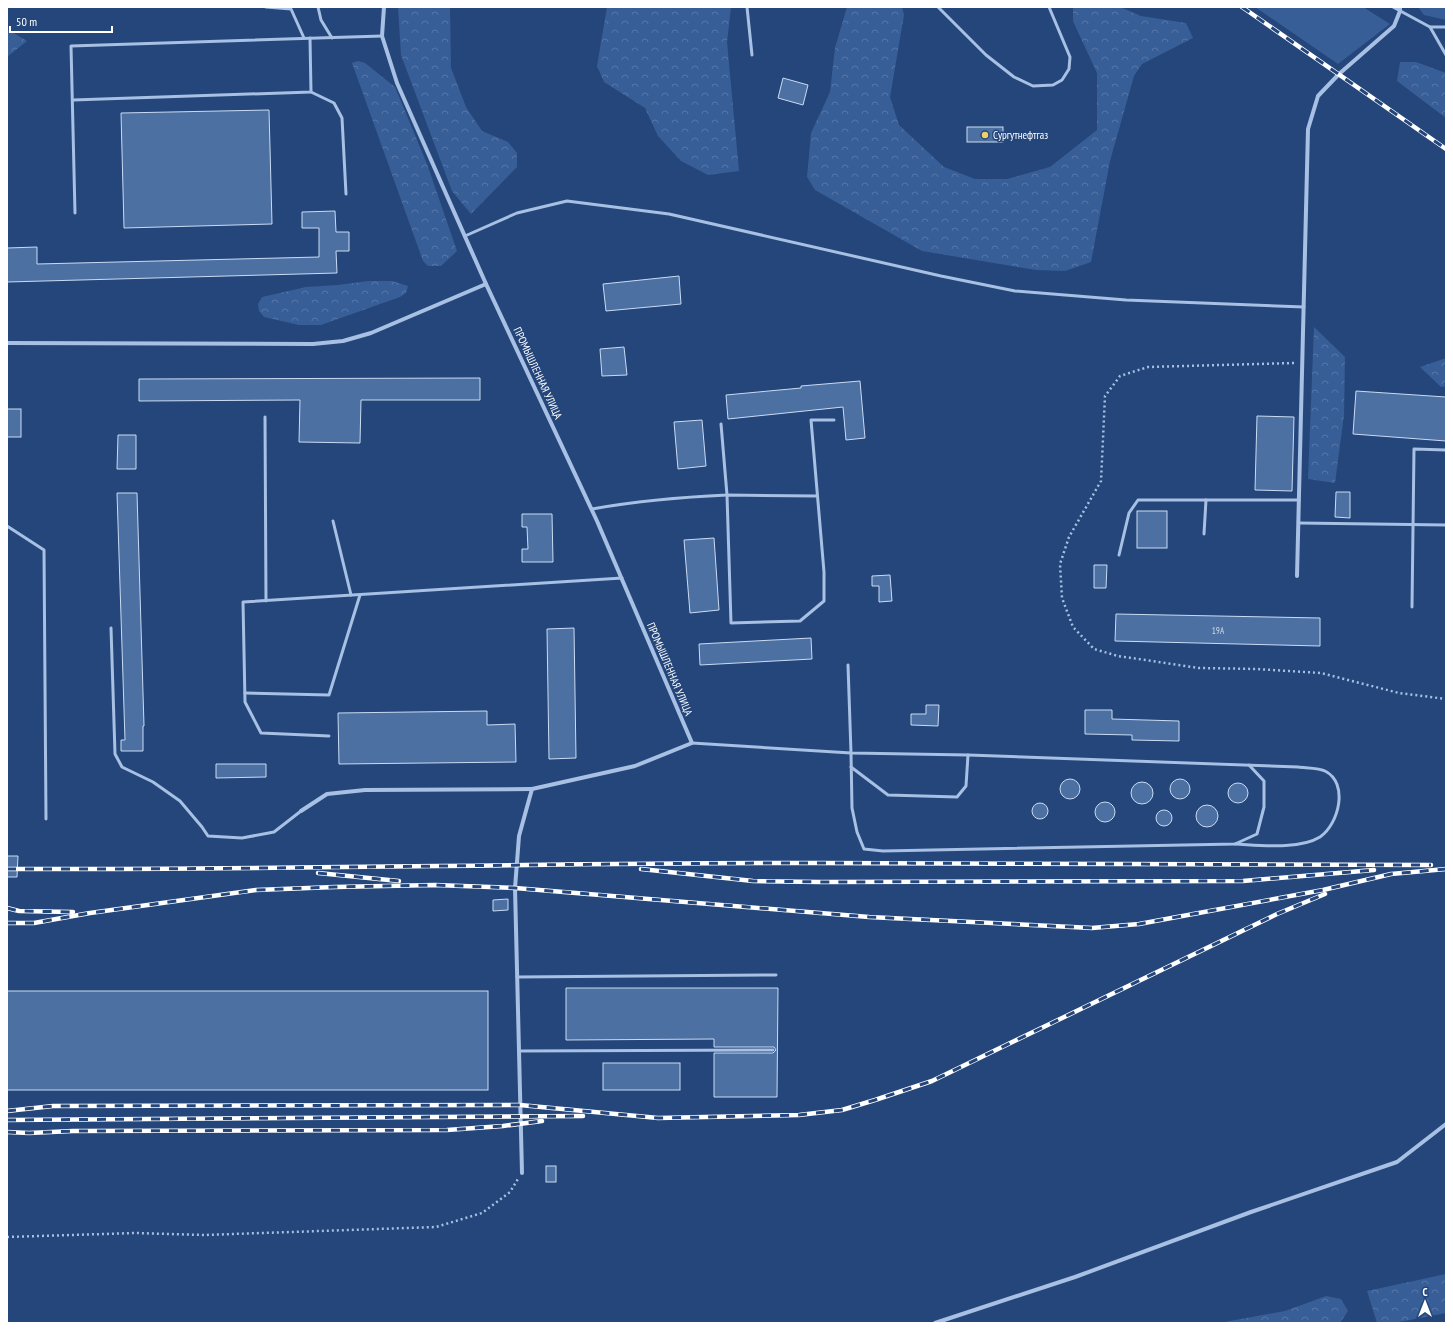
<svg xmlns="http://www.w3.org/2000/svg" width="1453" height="1330" viewBox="0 0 1453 1330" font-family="'PT Sans Narrow',sans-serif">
<defs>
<pattern id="forest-crowns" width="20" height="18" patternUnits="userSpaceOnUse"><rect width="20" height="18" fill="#385e98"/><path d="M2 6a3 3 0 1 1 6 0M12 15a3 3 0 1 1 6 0" fill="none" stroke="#5676a7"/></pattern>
</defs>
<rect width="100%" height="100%" fill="#24467a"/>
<!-- green -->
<g fill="#385e98">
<path d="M1255 7H1363L1390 24 1338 64Z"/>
<path d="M1418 7H1446V20L1424 15Z"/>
</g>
<!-- forest -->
<g fill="url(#forest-crowns)">
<path d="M398 7H450L451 68 466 107 482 131 508 142 517 153V167L471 214 452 191 401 55Z"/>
<path d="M607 7H731L727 42 739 171 708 175 681 161 658 136 645 108 604 82 597 66Z"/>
<path d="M847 7H902L904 15 890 97 899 125 944 167 975 179H1007L1050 167 1097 130V73L1073 21V7H1120L1141 16 1186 23 1193 38 1142 64 1134 76 1110 161 1091 262 1065 271 1036 270 922 251 815 190 807 177 811 133 830 92 835 48Z"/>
<path d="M7 29 27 41 7 57Z"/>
<path d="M358 61 365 63 395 87 427 164 457 251 441 266H428L423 261 352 63Z"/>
<path d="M1400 62H1416L1446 73V118L1397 81Z"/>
<path d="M369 281H392L408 286 406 293 400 297 321 325H299L264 317 259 311 258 304 262 297 306 287 338 285Z"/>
<path d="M1314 327 1345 357 1344 415 1335 483 1308 479Z"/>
<path d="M1446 358V386L1441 387 1420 367Z"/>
<path d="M1446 1274V1313L1394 1323H1377L1367 1291Z"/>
<path d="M1326 1296 1341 1299 1348 1311 1340 1323H1219L1285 1311Z"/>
</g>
<!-- building -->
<g fill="#4d70a3" stroke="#cadbf4">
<path d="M783 78 808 85 803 105 778 98Z"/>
<path d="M269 110 272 224 124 228 121 113Z"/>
<rect x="967" y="127" width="36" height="15"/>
<path d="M335 211 336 232H349V251H336L337 273 7 282V248L37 247V264L319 257V228H302V212Z"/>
<path d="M679 276 681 304 606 311 603 284Z"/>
<path d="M624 347 627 375 602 376 600 349Z"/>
<path d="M480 378V400H361L360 443 299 442 300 400 139 401V379Z"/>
<path d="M860 381 865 438 846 440 843 407 728 419 726 395 801 388V386Z"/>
<path d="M1356 391 1446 397V441L1353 434Z"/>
<rect x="7" y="409" width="14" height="28"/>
<path d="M1257 416 1294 417 1292 491 1255 490Z"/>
<path d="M702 420 706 466 678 469 674 422Z"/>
<path d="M118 435H136V469H117Z"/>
<path d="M1336 492H1350V518L1335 517Z"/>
<path d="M117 493H137L144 726H143V751H121V740H125Z"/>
<rect x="1137" y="511" width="30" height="37"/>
<path d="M522 514H552L553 562H522V549H528L527 527H522Z"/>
<path d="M714 538 719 610 690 613 684 540Z"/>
<path d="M1094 565H1107L1106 588H1094Z"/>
<path d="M890 575 892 601 879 602V586H872V576Z"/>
<path d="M1116 614 1320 618V646L1115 641Z"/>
<path d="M574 628 576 758 549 759 547 629Z"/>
<path d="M811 638 812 659 700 665 699 644Z"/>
<path d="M926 705H939L938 726 911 725V714H926Z"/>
<path d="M1085 710H1112V719L1179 721V741L1132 740V735L1085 734Z"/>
<path d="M487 711V725L515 724 516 762 339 764 338 713Z"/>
<path d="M216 764H266V777L216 778Z"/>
<circle cx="1180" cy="789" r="10"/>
<circle cx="1070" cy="789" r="10"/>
<circle cx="1142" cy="793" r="11"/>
<circle cx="1238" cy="793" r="10"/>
<circle cx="1105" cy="812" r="10"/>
<circle cx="1040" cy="811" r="8"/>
<circle cx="1207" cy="816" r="11"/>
<circle cx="1164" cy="818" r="8"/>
<path d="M7 856H18L17 877H7Z"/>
<path d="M508 899V910L493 911V900Z"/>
<path d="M566 988H778L777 1097H714V1053H773L776 1050 774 1047H714V1039L566 1040Z"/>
<rect x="7" y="991" width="481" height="99"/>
<rect x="603" y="1063" width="77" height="27"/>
<rect x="546" y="1166" width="10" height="16"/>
</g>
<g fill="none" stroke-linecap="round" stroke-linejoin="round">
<!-- path -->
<g stroke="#a7c0e4" stroke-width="2.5" stroke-dasharray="2 3" stroke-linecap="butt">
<path d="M1294 363 1148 367 1120 376 1105 396 1101 481 1069 537 1060 564 1062 598 1073 627 1094 649 1118 656 1199 668 1257 669 1321 673 1399 693 1446 699"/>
<path d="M7 1237 135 1233 204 1235 436 1227 482 1213 510 1192 518 1179"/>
</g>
<!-- service -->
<g stroke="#a7c0e4" stroke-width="3">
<path d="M266 7 291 9 304 38"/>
<path d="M318 7 321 20 332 38"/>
<path d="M747 7 752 55"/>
<path d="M938 7 986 55 1014 77 1033 86 1053 85 1062 80 1069 69 1070 57 1049 7"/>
<path d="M1393 7 1430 27H1446"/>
<path d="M1430 27 1446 55"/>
<path d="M311 92 334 103 342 118 346 194"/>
<path d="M73 100 311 92 310 38"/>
<path d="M75 213 71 46 382 36"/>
<path d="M465 236 517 213 567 201 669 214 941 276 1015 291 1126 300 1304 307"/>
<path d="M265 417 266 601"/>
<path d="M817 496 727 495 731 623 800 621 824 601V572L811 420H834"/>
<path d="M592 509C637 501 682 497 727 495L721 424"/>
<path d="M333 521 351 595"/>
<path d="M1299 523 1446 525"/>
<path d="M7 526 44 550 46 819"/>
<path d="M1204 534 1206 500"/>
<path d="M1119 555 1129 513 1138 500H1299"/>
<path d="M1412 607 1414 449 1446 450"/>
<path d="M111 628 115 754 122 767 153 782 180 801 202 827 208 836 242 838 274 832 301 811"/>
<path d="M848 665 851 753 852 808 857 832 864 849 883 851 1235 844 1257 834 1264 807V781L1249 765"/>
<path d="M245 693 329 695 360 595"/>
<path d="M329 736 261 733 245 702 243 602 622 578"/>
<path d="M692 743 851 753 968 755 1298 767C1305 768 1320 768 1325 771 1349 783 1339 824 1320 837 1299 850 1259 845 1235 844"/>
<path d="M851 767 888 795 957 797 966 786 968 755"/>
<path d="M517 977 776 975"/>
<path d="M519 1051 773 1050"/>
</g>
<!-- minor -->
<g stroke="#a7c0e4" stroke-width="4">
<path d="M384 7 382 36 397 83 486 284 597 521 692 743 635 766 532 789 519 836 515 888 522 1173"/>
<path d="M7 343 313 344 343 341 371 333 486 284"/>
<path d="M1297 576 1308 129 1318 96 1339 74 1394 26 1400 11V7"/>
<path d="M301 811 327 794 365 790 532 789"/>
<path d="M935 1323 1075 1277 1251 1212 1397 1162 1446 1124"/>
</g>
<!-- rail casing -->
<g stroke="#fff" stroke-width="4.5">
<g id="rail">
<path d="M1242 7 1446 149"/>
<path d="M7 869C277 870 546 863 816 863 1021 863 1226 865 1431 865"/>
<path d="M641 869 753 881 821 882 1243 881 1374 870"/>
<path d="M318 873 399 881"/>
<path d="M7 908 19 911 73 912"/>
<path d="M7 923H34L90 913 256 890 335 887 435 885 515 888 869 917 1092 928 1139 924 1323 890 1391 874 1446 869"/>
<path d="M7 1111 53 1106 520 1105 658 1118 799 1115 842 1110 875 1100 932 1081 1277 914 1325 894"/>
<path d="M7 1120 583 1116"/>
<path d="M7 1132 29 1133 73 1131 447 1130 503 1126 542 1121"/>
</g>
</g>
<!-- rail -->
<use href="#rail" stroke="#24467a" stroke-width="3" stroke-dasharray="9" stroke-linecap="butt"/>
</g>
<!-- markers -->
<circle fill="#eecf6b" stroke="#24467a" stroke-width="1.5" cx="985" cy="135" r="4"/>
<g text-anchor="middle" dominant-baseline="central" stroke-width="3" stroke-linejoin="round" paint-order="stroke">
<!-- number labels -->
<g font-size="9" fill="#d2dbe8">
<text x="1218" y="630">19А</text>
</g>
<!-- poi labels -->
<g font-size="11" fill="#fff" stroke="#24467a" text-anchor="start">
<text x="993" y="135">Сургутнефтгаз</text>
</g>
<!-- street labels -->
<g font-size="11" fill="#fff" stroke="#24467a">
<text transform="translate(538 373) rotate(65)">ПРОМЫШЛЕННАЯ УЛИЦА</text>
<text transform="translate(670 669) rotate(67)">ПРОМЫШЛЕННАЯ УЛИЦА</text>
</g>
</g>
<!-- border -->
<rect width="1453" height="1330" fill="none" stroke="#ffffff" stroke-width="16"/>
<!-- north arrow -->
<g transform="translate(1425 1302)" stroke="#24467a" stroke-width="3" paint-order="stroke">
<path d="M0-3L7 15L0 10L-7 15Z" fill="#ffffff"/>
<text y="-6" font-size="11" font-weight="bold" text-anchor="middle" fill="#ffffff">С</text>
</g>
<!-- scale -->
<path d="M10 26v6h102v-6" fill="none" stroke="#ffffff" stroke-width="2"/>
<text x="16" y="26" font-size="12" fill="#ffffff" stroke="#24467a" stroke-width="3" paint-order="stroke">50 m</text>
</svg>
